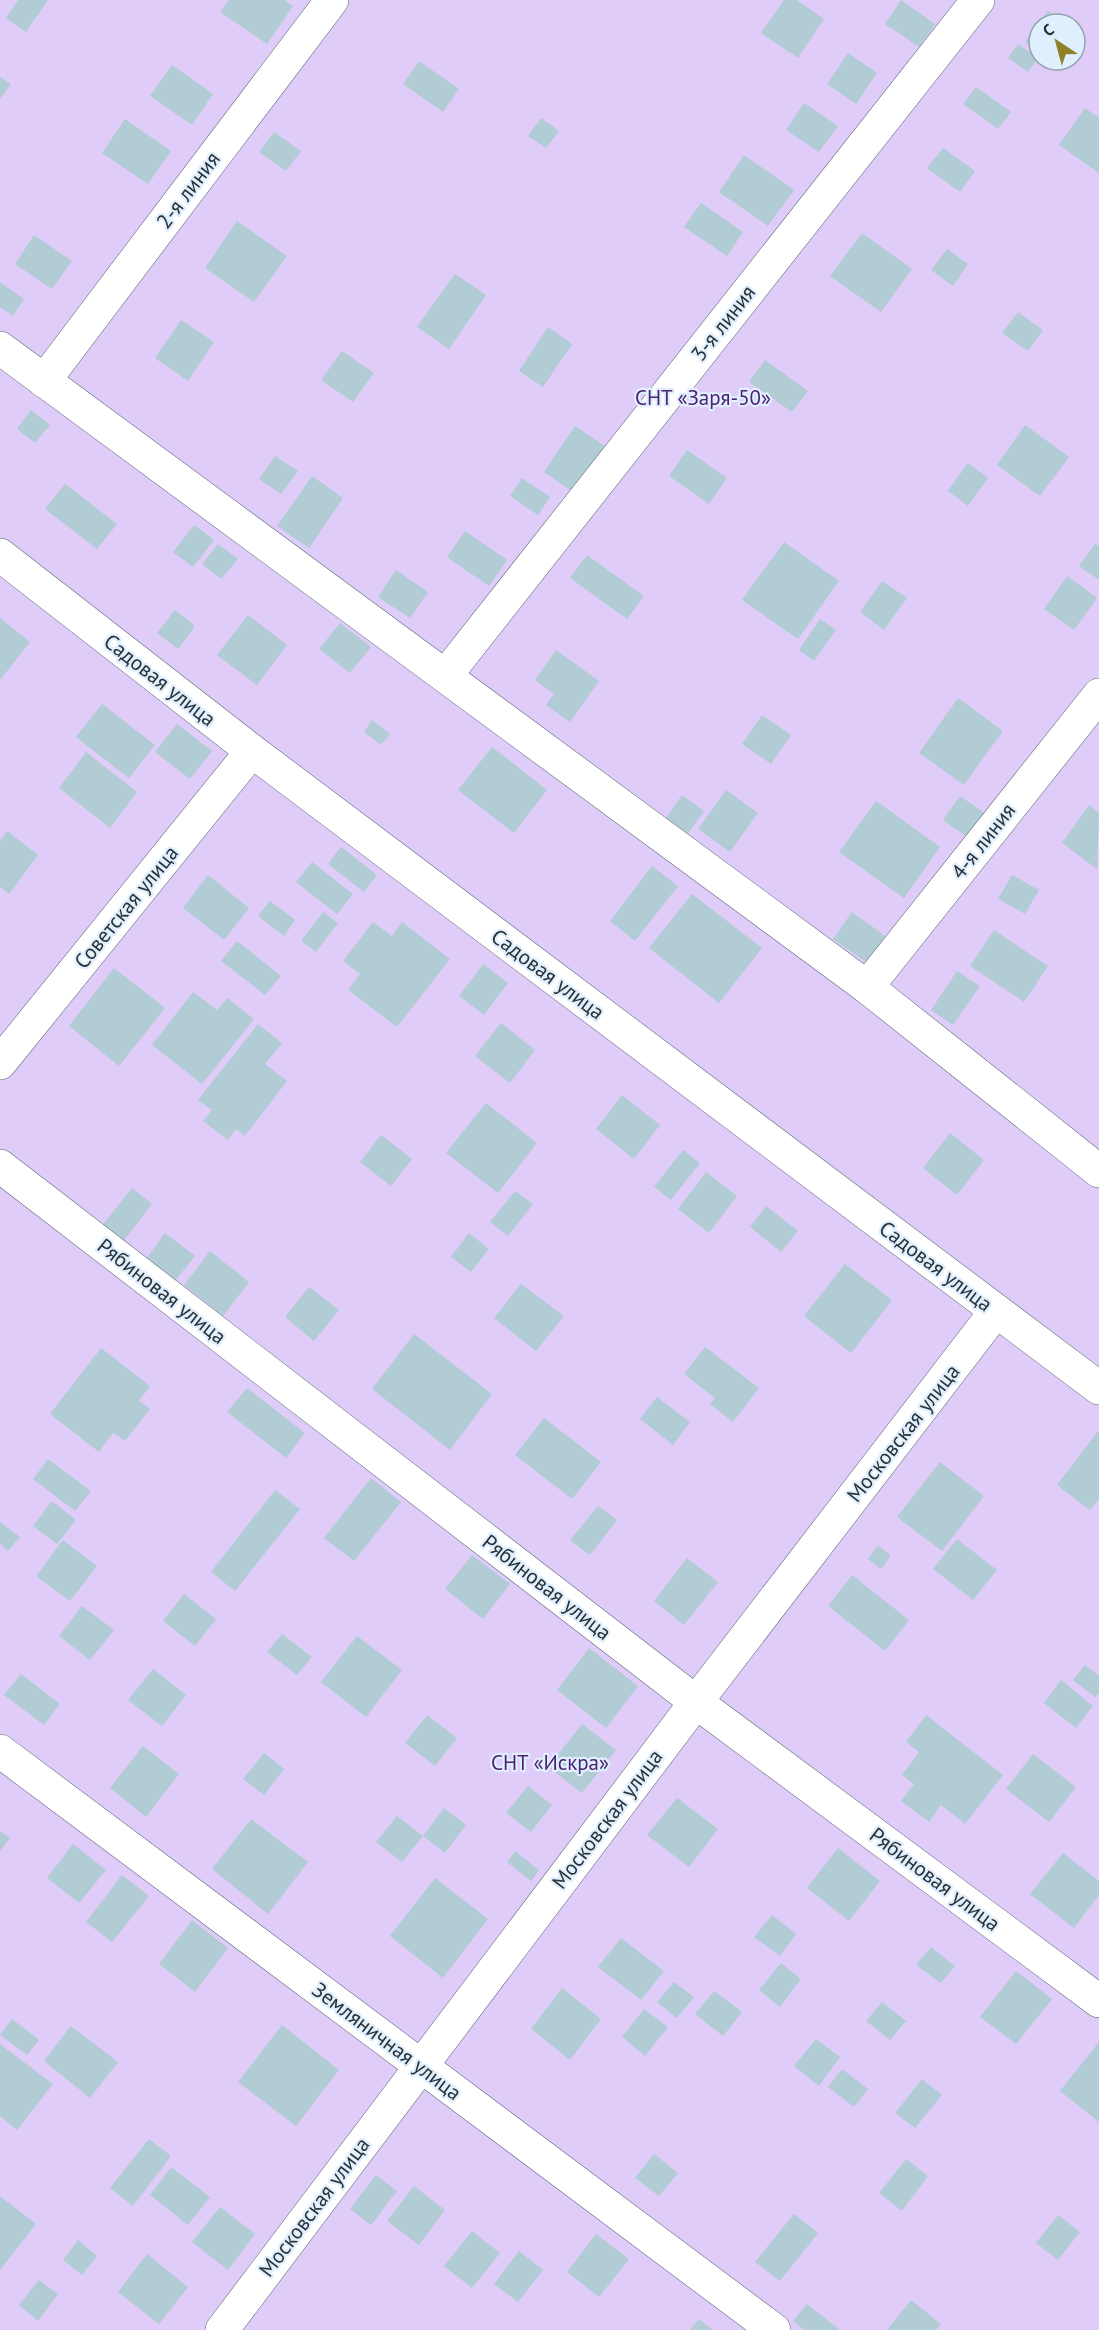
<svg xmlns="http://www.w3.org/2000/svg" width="1099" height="2330" viewBox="0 0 1099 2330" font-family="'PT Sans',sans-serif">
<rect width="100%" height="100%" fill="#dfeffd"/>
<!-- green -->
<path fill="#dfccf8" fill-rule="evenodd" d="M0 0H1099V2330H0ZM1039 24H1075V60H1039Z"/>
<!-- building -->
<g fill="#b1ccd4">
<path d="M18 0H48L26 32 6 18Z"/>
<path d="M229 0H284L293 6 267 44 220 12Z"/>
<path d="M784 0H797L824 19 798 58 761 33Z"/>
<path d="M901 0 935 24 919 47 885 24Z"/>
<path d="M1048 11 1066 24H1039V52L1025 42Z"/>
<path d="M1075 30 1085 37 1075 51Z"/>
<path d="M1018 44 1038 58 1028 72 1008 58Z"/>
<path d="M848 53 877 73 856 104 827 84Z"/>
<path d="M419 61 459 89 443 112 403 84Z"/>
<path d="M172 65 213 94 192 125 150 96Z"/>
<path d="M0 77 11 84 0 99Z"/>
<path d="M976 87 1011 112 998 129 963 104Z"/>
<path d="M804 103 838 126 819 152 786 130Z"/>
<path d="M1085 108 1099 118V173L1059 145Z"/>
<path d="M541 118 559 131 546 148 528 136Z"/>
<path d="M125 119 171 151 148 184 102 153Z"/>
<path d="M274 132 301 151 286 171 259 152Z"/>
<path d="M943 148 975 171 960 192 927 168Z"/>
<path d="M744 155 794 190 768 226 719 192Z"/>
<path d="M701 203 743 232 727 256 684 227Z"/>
<path d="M237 221 287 256 254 302 205 268Z"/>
<path d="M862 233 912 269 881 312 830 276Z"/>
<path d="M34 235 72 261 52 289 15 264Z"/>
<path d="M947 249 968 264 953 286 931 270Z"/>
<path d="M455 274 486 295 449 349 417 327Z"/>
<path d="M0 282 24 299 13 316 0 307Z"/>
<path d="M1018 312 1043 330 1028 351 1002 333Z"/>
<path d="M181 320 214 342 188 381 155 358Z"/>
<path d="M548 327 572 344 543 387 519 371Z"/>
<path d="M342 351 374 373 353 402 321 380Z"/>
<path d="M765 360 808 391 792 412 749 382Z"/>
<path d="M31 410 50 425 35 443 17 429Z"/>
<path d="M1025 425 1069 457 1040 496 997 465Z"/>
<path d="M575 426 608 448 576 494 544 472Z"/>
<path d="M687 450 727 478 709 504 669 476Z"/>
<path d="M275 456 298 471 281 494 259 479Z"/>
<path d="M968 463 988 478 968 506 948 491Z"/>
<path d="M312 476 343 498 309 548 277 526Z"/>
<path d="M522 478 550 497 538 515 510 496Z"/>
<path d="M65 484 117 524 97 549 45 509Z"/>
<path d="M194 525 214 540 193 567 173 552Z"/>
<path d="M465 531 507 560 489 586 447 557Z"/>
<path d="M784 542 839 581 798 639 742 600Z"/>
<path d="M218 544 238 559 221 579 202 564Z"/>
<path d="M1095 544 1099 547V580L1079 566Z"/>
<path d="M587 555 644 596 627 619 570 578Z"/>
<path d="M396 570 428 592 410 618 378 597Z"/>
<path d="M1067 576 1097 598 1074 630 1044 609Z"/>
<path d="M882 581 907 598 884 630 860 612Z"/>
<path d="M175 610 195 626 178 649 157 633Z"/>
<path d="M248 615 287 645 257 685 217 655Z"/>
<path d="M0 618 30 642 0 680Z"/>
<path d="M820 619 836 630 814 661 799 650Z"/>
<path d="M340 623 371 647 350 673 319 649Z"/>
<path d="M556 650 599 681 570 722 546 705 554 694 535 680Z"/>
<path d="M958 698 1003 731 964 785 919 753Z"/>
<path d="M102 704 155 745 129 778 76 737Z"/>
<path d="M762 715 791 735 771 764 742 744Z"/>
<path d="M372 720 390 734 381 745 364 732Z"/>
<path d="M177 724 212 751 190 779 155 752Z"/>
<path d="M492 747 547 790 514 833 458 790Z"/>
<path d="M86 752 137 792 110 828 59 788Z"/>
<path d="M726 790 758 813 730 852 698 829Z"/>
<path d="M682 795 704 811 687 835 665 819Z"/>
<path d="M960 796 991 818 974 842 943 820Z"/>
<path d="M876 801 940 847 904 898 839 852Z"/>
<path d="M1089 805 1099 813 1097 869 1062 843Z"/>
<path d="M7 831 38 855 9 894 0 887V841Z"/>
<path d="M341 847 377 875 364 892 328 864Z"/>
<path d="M312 862 353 894 337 914 296 882Z"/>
<path d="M652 866 678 886 635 941 610 921Z"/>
<path d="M208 875 249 908 224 940 183 908Z"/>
<path d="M1012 875 1039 890 1025 914 998 899Z"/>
<path d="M692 894 762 948 719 1003 649 948Z"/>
<path d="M270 901 295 920 284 936 258 916Z"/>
<path d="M323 912 338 923 316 952 301 941Z"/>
<path d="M852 912 895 943 876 969 833 939Z"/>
<path d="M373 922 392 936 402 922 450 959 397 1027 348 990 360 974 343 961Z"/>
<path d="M994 930 1048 966 1024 1002 970 966Z"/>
<path d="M237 941 281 976 265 995 221 961Z"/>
<path d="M483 964 508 983 484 1015 459 996Z"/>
<path d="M114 968 165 1008 119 1066 69 1026Z"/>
<path d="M957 971 980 986 953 1025 931 1010Z"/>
<path d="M193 992 217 1010 227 998 254 1019 202 1084 152 1045Z"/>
<path d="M501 1023 535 1050 510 1083 475 1056Z"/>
<path d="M258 1024 282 1043 265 1064 287 1081 245 1136 236 1129 228 1140 203 1121 212 1110 198 1100Z"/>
<path d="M622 1095 660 1125 634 1159 596 1129Z"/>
<path d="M486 1103 537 1143 498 1193 446 1153Z"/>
<path d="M950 1133 984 1160 957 1195 923 1168Z"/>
<path d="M381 1135 412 1159 391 1186 360 1162Z"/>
<path d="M683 1150 700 1163 671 1200 654 1187Z"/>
<path d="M706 1172 737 1196 709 1233 678 1209Z"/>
<path d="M132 1188 152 1204 122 1243 101 1227Z"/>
<path d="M515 1191 533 1204 508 1236 490 1222Z"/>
<path d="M766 1206 798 1231 781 1252 750 1227Z"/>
<path d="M165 1233 195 1256 174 1282 145 1260Z"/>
<path d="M469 1233 489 1249 471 1272 451 1257Z"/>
<path d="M210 1251 249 1282 223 1316 184 1285Z"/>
<path d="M845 1264 892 1300 851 1353 804 1316Z"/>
<path d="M521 1284 564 1316 536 1351 494 1318Z"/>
<path d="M309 1287 339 1310 314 1341 285 1317Z"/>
<path d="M414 1334 492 1394 450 1450 372 1389Z"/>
<path d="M705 1347 759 1388 733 1422 710 1404 715 1398 684 1374Z"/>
<path d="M101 1348 150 1386 139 1401 150 1409 125 1441 113 1433 99 1452 50 1414Z"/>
<path d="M247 1388 305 1433 286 1458 227 1412Z"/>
<path d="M657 1397 690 1422 673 1445 640 1419Z"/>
<path d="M544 1418 601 1462 572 1499 515 1455Z"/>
<path d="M1099 1430V1499L1090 1510 1057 1485Z"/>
<path d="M48 1459 91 1491 75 1511 33 1479Z"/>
<path d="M940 1462 984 1496 942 1551 897 1517Z"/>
<path d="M371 1478 401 1502 354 1561 324 1538Z"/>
<path d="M275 1490 300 1509 235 1591 211 1572Z"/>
<path d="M52 1501 76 1520 57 1544 33 1526Z"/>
<path d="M598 1506 617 1520 590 1555 570 1540Z"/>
<path d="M0 1522 20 1537 8 1551 0 1544Z"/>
<path d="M957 1539 997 1570 973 1600 933 1569Z"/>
<path d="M63 1540 97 1566 70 1601 36 1576Z"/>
<path d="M878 1545 891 1556 881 1569 868 1559Z"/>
<path d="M472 1555 510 1584 483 1619 445 1589Z"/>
<path d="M687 1558 718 1582 684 1625 654 1601Z"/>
<path d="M852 1575 909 1620 885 1651 828 1606Z"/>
<path d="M184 1594 216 1619 195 1646 163 1621Z"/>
<path d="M82 1606 114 1630 90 1660 59 1636Z"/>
<path d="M282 1634 312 1657 297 1675 267 1652Z"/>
<path d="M357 1636 402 1670 366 1717 321 1682Z"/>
<path d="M589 1648 638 1686 606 1728 557 1690Z"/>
<path d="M1085 1665 1099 1676V1692L1095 1697 1073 1680Z"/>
<path d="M153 1669 186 1695 162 1726 128 1700Z"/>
<path d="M21 1674 60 1704 44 1725 4 1695Z"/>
<path d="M1061 1680 1093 1706 1076 1728 1044 1703Z"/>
<path d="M427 1715 457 1738 435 1766 405 1743Z"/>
<path d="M926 1715 1003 1775 965 1824 941 1805 929 1822 901 1801 914 1784 902 1775 919 1752 906 1742Z"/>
<path d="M582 1724 616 1750 582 1793 548 1767Z"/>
<path d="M143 1746 179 1774 146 1817 110 1788Z"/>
<path d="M264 1753 284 1769 264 1795 243 1779Z"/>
<path d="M1033 1754 1076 1787 1049 1822 1006 1789Z"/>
<path d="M528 1786 552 1805 531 1832 506 1813Z"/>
<path d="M677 1798 718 1829 689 1867 647 1835Z"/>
<path d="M444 1808 466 1825 445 1853 423 1836 402 1862 376 1842 397 1816 423 1836Z"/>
<path d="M251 1819 308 1862 268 1914 212 1869Z"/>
<path d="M0 1831 10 1838 0 1851Z"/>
<path d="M73 1844 106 1870 79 1903 47 1878Z"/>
<path d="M838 1848 880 1881 849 1921 807 1888Z"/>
<path d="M515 1851 539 1870 531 1881 507 1862Z"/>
<path d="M1063 1853 1099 1881V1895L1074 1928 1030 1894Z"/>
<path d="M122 1875 149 1896 112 1942 86 1922Z"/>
<path d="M435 1878 488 1919 443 1978 390 1936Z"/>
<path d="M772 1915 796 1934 780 1956 754 1937Z"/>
<path d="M192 1920 228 1948 195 1992 159 1964Z"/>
<path d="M621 1938 664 1971 641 2000 598 1967Z"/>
<path d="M931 1947 955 1966 941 1983 916 1965Z"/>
<path d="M781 1963 801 1979 780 2007 759 1990Z"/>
<path d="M1016 1971 1052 1999 1016 2044 980 2017Z"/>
<path d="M674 1982 694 1997 677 2018 657 2002Z"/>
<path d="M562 1988 601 2019 570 2060 531 2029Z"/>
<path d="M714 1991 742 2012 723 2036 695 2014Z"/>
<path d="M882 2002 906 2021 890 2040 866 2021Z"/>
<path d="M644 2009 668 2027 645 2056 622 2037Z"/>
<path d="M12 2019 39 2040 27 2055 0 2035Z"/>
<path d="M282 2025 339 2070 296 2126 238 2082Z"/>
<path d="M71 2026 118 2062 90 2098 44 2061Z"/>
<path d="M816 2039 840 2057 819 2086 794 2066Z"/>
<path d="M1099 2042V2122L1060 2091Z"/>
<path d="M0 2044 53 2084 17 2130 0 2116Z"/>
<path d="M842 2069 868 2089 854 2107 828 2087Z"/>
<path d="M922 2079 942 2095 915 2128 895 2113Z"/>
<path d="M149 2139 171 2156 133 2206 110 2188Z"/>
<path d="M654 2154 678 2173 659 2196 635 2178Z"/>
<path d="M906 2159 928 2176 902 2211 879 2193Z"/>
<path d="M171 2167 210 2197 188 2225 150 2195Z"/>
<path d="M376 2175 397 2191 371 2225 350 2209Z"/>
<path d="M414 2186 445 2210 419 2245 387 2221Z"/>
<path d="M0 2196 36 2224 0 2270Z"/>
<path d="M220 2207 255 2234 228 2270 192 2242Z"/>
<path d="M794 2214 818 2233 780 2281 755 2262Z"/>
<path d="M1058 2215 1080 2232 1058 2260 1036 2243Z"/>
<path d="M472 2231 500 2253 472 2288 444 2266Z"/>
<path d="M596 2234 629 2259 599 2297 567 2272Z"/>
<path d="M78 2240 97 2256 82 2275 63 2260Z"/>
<path d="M519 2251 543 2270 518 2302 494 2284Z"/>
<path d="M147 2254 188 2287 159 2324 118 2292Z"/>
<path d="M39 2280 58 2294 38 2321 19 2305Z"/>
<path d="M911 2300 941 2324 936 2330H887Z"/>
<path d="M807 2304 840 2330H804L793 2321Z"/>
<path d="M699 2319 713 2330H690Z"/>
</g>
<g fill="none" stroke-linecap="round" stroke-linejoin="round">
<!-- minor casing -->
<g stroke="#586978" stroke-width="34">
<g id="minor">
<path d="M0 348 867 987 1099 1171"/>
<path d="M44 381 332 0"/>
<path d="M0 555 252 751 1099 1388"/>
<path d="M446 675 978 0"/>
<path d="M867 987 1099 695"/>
<path d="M0 1063 252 751"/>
<path d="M0 1166 696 1702 1099 2001"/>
<path d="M0 1751 774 2330"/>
<path d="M222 2330 696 1702 996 1311"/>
</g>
</g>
<!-- minor -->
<use href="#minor" stroke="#fff" stroke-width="33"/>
</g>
<g text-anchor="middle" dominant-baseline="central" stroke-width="4.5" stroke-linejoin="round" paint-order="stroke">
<!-- street labels -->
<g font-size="21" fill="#293137" stroke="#dfeffd">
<text transform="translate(188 190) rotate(-53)">2-я линия</text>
<text transform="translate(723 323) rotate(-52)">3-я линия</text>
<text transform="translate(160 680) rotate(38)">Садовая улица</text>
<text transform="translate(983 841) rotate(-52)">4-я линия</text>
<text transform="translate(126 907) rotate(-51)">Советская улица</text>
<text transform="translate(548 974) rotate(37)">Садовая улица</text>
<text transform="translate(936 1266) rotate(37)">Садовая улица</text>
<text transform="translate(162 1291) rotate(38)">Рябиновая улица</text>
<text transform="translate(903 1433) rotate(-52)">Московская улица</text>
<text transform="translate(547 1587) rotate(38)">Рябиновая улица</text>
<text transform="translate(607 1819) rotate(-53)">Московская улица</text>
<text transform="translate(935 1879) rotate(37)">Рябиновая улица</text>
<text transform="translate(387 2041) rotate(37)">Земляничная улица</text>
<text transform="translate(314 2207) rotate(-53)">Московская улица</text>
</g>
<!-- park labels -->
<g font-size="21" fill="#4e2173" stroke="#dfeffd">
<text x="703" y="397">СНТ «Заря-50»</text>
<text x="550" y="1762">СНТ «Искра»</text>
</g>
</g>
<!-- north arrow -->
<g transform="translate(1057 42) rotate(324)"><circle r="28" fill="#dfeffd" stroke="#96a3ae" stroke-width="1.5"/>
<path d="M0-4.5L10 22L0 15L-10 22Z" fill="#8e8027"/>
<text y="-9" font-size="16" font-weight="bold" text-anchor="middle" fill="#293137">С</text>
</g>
</svg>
